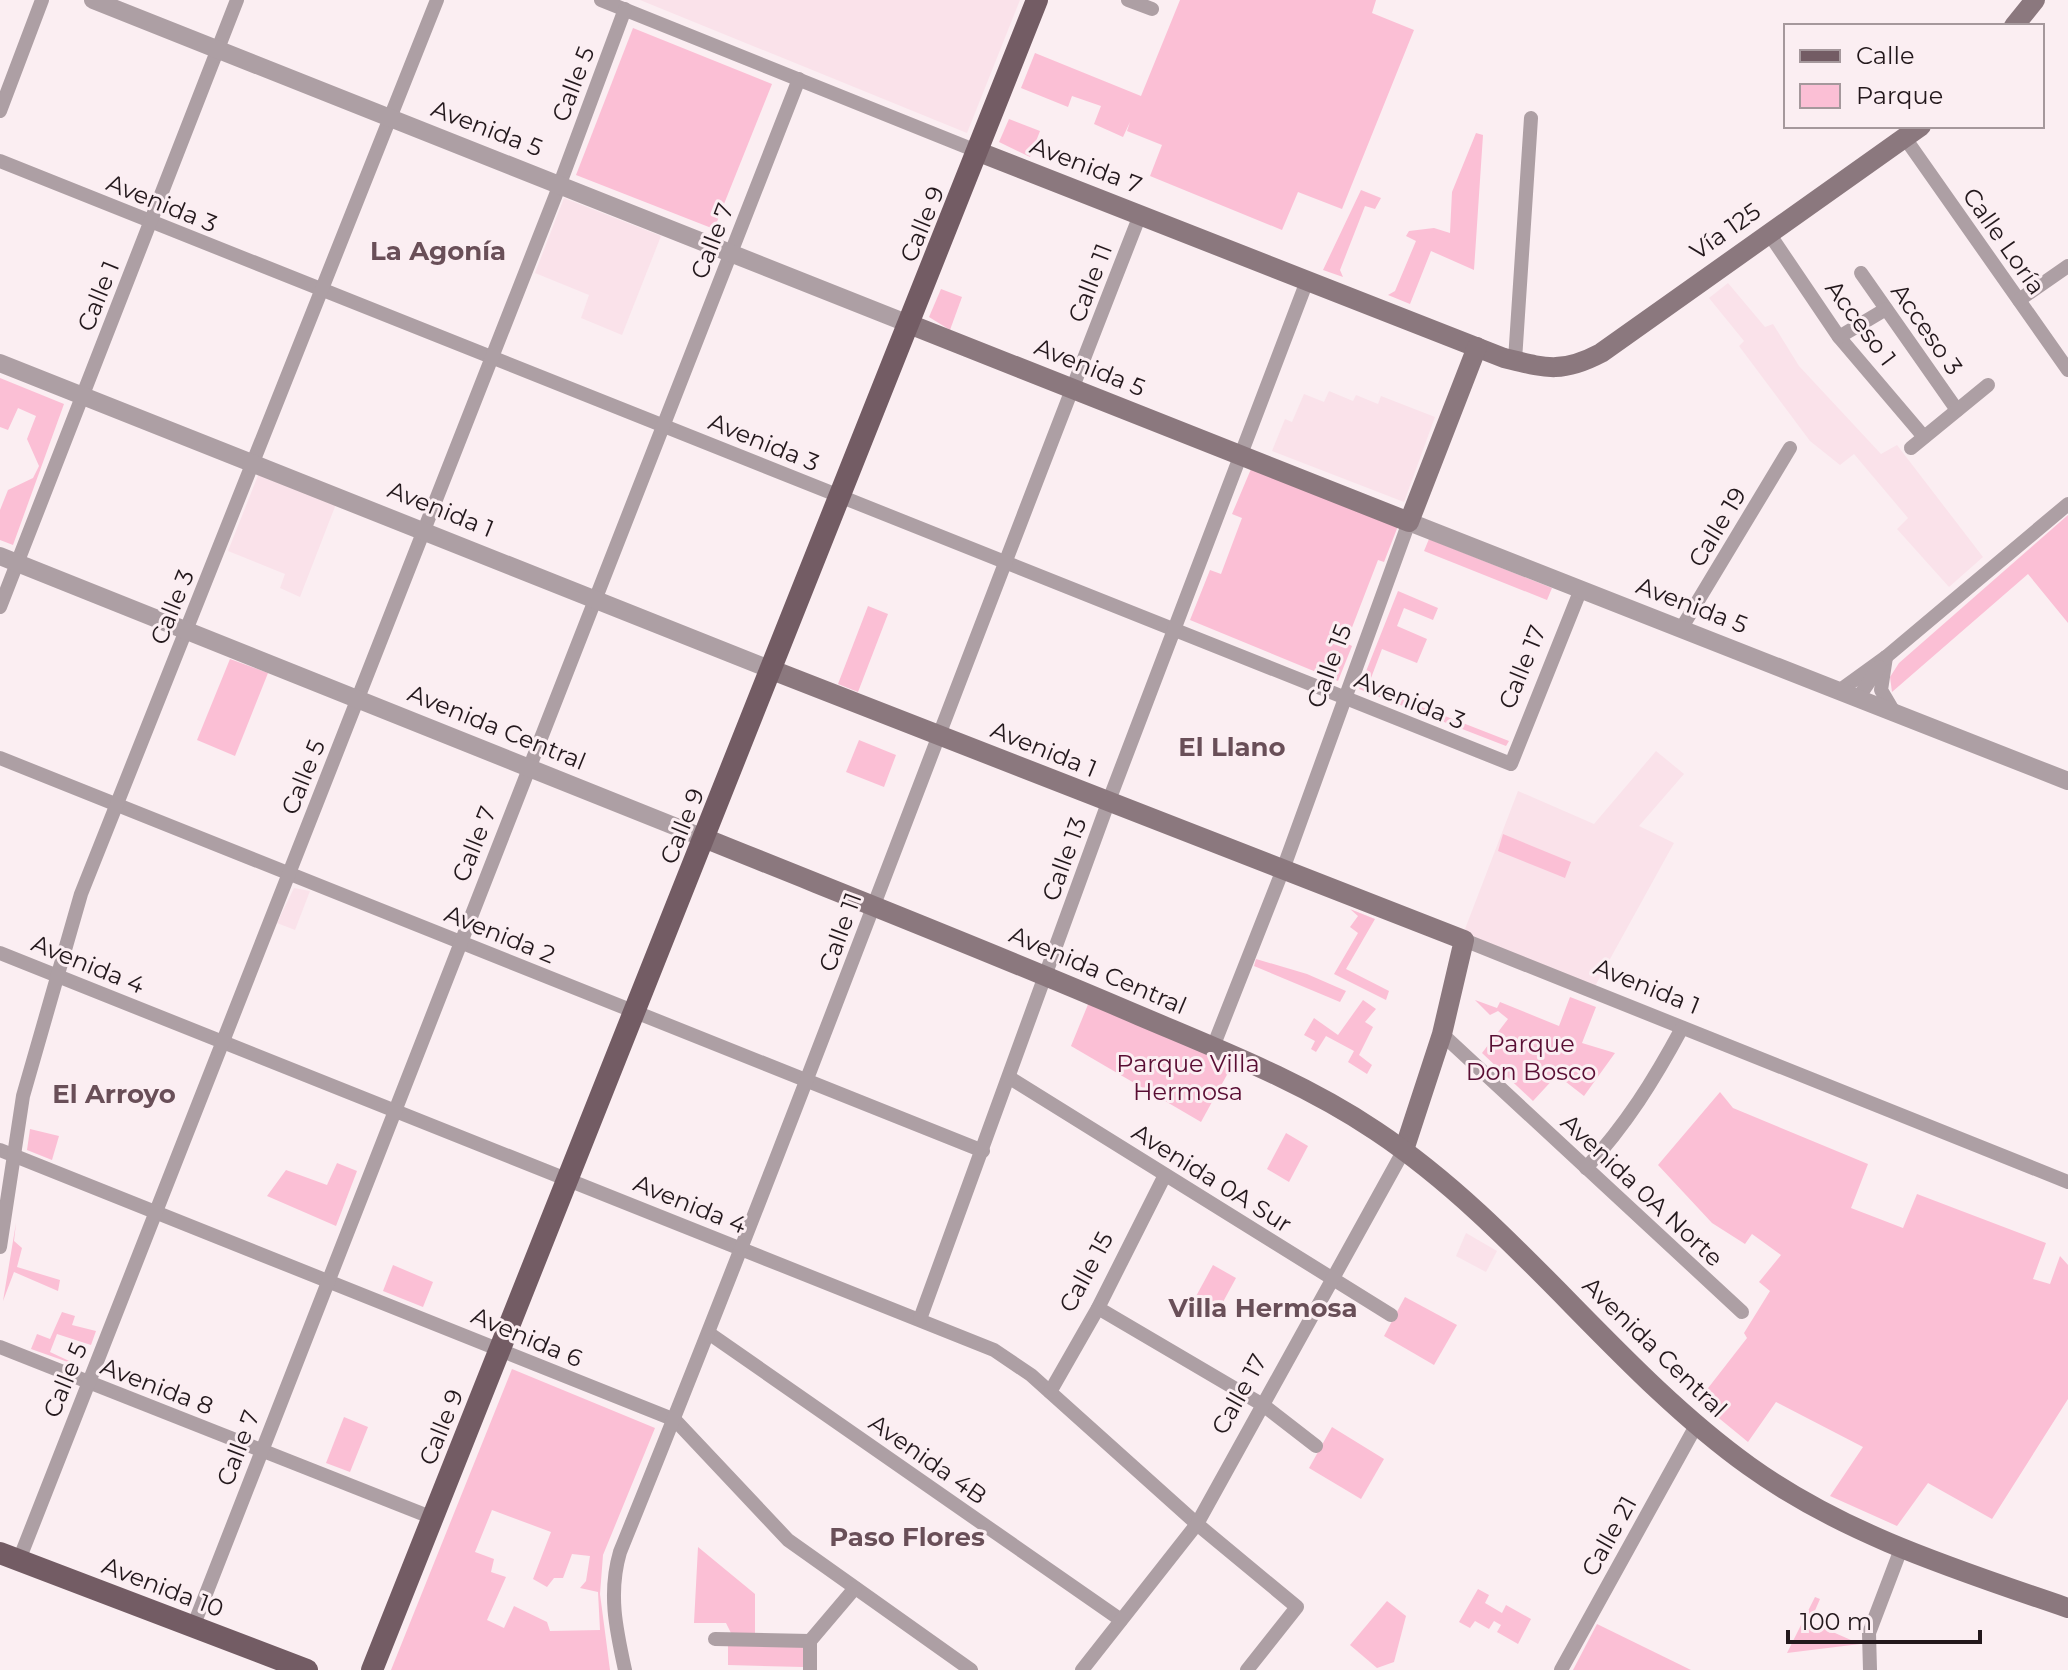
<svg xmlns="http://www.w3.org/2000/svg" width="2068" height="1670" viewBox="0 0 2068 1670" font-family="Montserrat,sans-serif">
<rect width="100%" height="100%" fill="#fbeef2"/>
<!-- built -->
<g fill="#fae2ea">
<path d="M640 0H1020L967 133Z"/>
<path d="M564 198 661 236 622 335 581 318 589 295 535 273Z"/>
<path d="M1728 283 1765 327 1773 324 1799 366 1881 454 1897 445 1983 557 1949 587 1897 529 1908 518 1854 454 1840 465 1810 441 1739 346 1744 341 1709 298Z"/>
<path d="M1329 391 1353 401 1356 395 1378 404 1381 396 1435 417 1404 502 1272 451 1285 419 1292 422 1304 394 1324 402Z"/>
<path d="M259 473 336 504 300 597 280 588 285 574 228 551Z"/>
<path d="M1656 751 1684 774 1639 826 1674 843 1594 988 1468 937 1465 929 1518 791 1594 824Z"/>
<path d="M294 888 310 891 295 930 277 923Z"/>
<path d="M1466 1233 1497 1251 1486 1272 1456 1256Z"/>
</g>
<!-- green -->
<g fill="#fbbfd5" fill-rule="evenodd">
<path d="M1180 0H1376L1372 13 1414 30 1342 209 1298 192 1282 230 1150 176 1162 145 1127 131 1130 122 1123 137 1094 124 1101 106 1072 96 1068 107 1021 88 1035 53 1141 96Z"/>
<path d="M633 28 772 84 714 229 576 175Z"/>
<path d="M1009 119 1040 131 1030 157 999 142Z"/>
<path d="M1476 133 1483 135 1474 270 1431 251 1410 304 1388 295 1395 291 1416 241 1406 236 1409 231 1434 228 1450 233 1452 192Z"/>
<path d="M1361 190 1381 198 1375 209 1365 206 1340 270 1343 277 1323 270Z"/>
<path d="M941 289 962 297 950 330 929 317Z"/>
<path d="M0 378 64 404 13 545 0 540V510L8 490 33 478 39 466 27 439 36 416 18 408 8 430 0 427Z"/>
<path d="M1251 469 1398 526 1384 562 1378 560 1346 643 1352 646 1338 681 1190 620 1210 570 1221 574 1242 518 1232 514Z"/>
<path d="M2068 515V623L2028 574 1892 692 1890 677 1899 663Z"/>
<path d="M1429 539 1552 588 1547 600 1424 551Z"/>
<path d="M1398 591 1438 608 1433 620 1404 608 1397 626 1427 639 1417 663 1382 649 1368 686 1509 741 1506 746 1359 689Z"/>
<path d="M868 606 888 614 858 692 838 684Z"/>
<path d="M230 659 268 673 235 756 197 740Z"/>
<path d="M859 740 896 755 884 787 846 772Z"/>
<path d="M1503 834 1571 862 1565 878 1498 851Z"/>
<path d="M1350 909 1375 919 1346 969 1389 991 1386 1000 1334 974 1358 933 1350 927 1358 916Z"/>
<path d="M1256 959 1307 974 1346 991 1340 1002 1254 966Z"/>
<path d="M1570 997 1596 1007 1582 1043 1615 1053 1584 1096 1557 1075 1533 1101 1482 1053 1508 1019 1498 1011 1490 1015 1475 1000 1497 1008 1500 1002 1559 1026Z"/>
<path d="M1363 1000 1376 1009 1365 1022 1373 1027 1359 1055 1372 1065 1367 1074 1348 1062 1354 1051 1326 1036 1316 1052 1311 1049 1315 1041 1304 1035 1314 1018 1338 1035Z"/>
<path d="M1089 1002 1234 1062 1201 1122 1071 1046Z"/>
<path d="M1720 1092 1733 1108 1868 1164 1851 1208 1903 1228 1917 1194 2046 1243 2033 1279 2050 1284 2060 1256 2068 1265V1399L1992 1519 1928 1483 1897 1526 1830 1496 1863 1447 1776 1402 1748 1442 1698 1401 1747 1338 1744 1333 1770 1291 1759 1282 1781 1255 1752 1234 1745 1244 1712 1223 1658 1165Z"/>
<path d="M30 1129 59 1136 52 1160 27 1150Z"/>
<path d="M1286 1133 1308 1146 1289 1182 1267 1169Z"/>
<path d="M337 1163 357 1171 336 1226 267 1196 286 1170 327 1185Z"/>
<path d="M16 1223 14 1241 22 1248 17 1267 60 1280 58 1291 14 1272 3 1301Z"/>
<path d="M393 1265 433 1282 423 1307 383 1291Z"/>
<path d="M1213 1265 1236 1278 1217 1313 1194 1300Z"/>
<path d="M1405 1297 1457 1325 1434 1365 1384 1336Z"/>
<path d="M62 1312 75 1316 72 1325 96 1331 91 1345 57 1334 50 1352 82 1367 31 1349 37 1334 50 1339Z"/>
<path d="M512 1369 655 1428 603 1555 600 1594 610 1670H391ZM492 1510 551 1532 533 1579 547 1587 554 1578H563L572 1554 590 1556 586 1581 580 1588 598 1592 600 1630 550 1631 547 1622 514 1606 504 1628 487 1620 506 1577 491 1572 494 1559 475 1552Z"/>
<path d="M344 1417 368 1427 350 1472 326 1463Z"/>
<path d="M1332 1427 1384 1459 1361 1499 1309 1468Z"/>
<path d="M698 1547 755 1594V1633H731L726 1623H694Z"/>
<path d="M1478 1589 1489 1595 1485 1603 1502 1613 1506 1605 1531 1619 1518 1644 1497 1632 1501 1625 1494 1621 1489 1629 1475 1621 1470 1628 1459 1622Z"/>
<path d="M1815 1597 1820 1599 1810 1622 1860 1644 1787 1653Z"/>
<path d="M1387 1601 1406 1616 1394 1662 1377 1668 1350 1645Z"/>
<path d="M1597 1624 1691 1670H1573Z"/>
<path d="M728 1645 803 1647V1667L728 1665Z"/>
</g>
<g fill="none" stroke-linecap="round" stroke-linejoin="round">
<!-- minor -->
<g stroke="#ad9fa4" stroke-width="14">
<path d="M601 0 979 152"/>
<path d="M1128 0 1152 9"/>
<path d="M0 111 42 0"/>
<path d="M1905 138 2068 370"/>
<path d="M0 161 1511 764 1581 589"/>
<path d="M1768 232 1839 337 1924 437"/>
<path d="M1861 273 1957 410"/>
<path d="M2019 300 2068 266"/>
<path d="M1839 337 1886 309"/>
<path d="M1515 360 1531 118"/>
<path d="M1911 448 1988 385"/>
<path d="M0 607 237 0"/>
<path d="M1681 629 1790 448"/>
<path d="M1886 657 1881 690 1894 712"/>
<path d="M1839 691 1886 657 2068 504"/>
<path d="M1858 698 1879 667"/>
<path d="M0 758 983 1151"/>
<path d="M1464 940 2068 1182"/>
<path d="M0 953 994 1350 1031 1375 1197 1524 1297 1607 1247 1670"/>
<path d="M1442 1034 1742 1312"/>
<path d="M1213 1047 1282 872 1409 522"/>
<path d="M1010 1078 1391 1315"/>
<path d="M0 1150 675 1420 788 1540 971 1670"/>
<path d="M1586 1168C1626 1125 1654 1080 1682 1028"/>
<path d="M0 1247 23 1096 81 894 437 0"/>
<path d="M1098 1308 1263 1405 1316 1446"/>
<path d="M920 1319 1108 803 1307 281"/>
<path d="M710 1334 1121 1620"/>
<path d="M0 1347 433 1518"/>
<path d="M1050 1392 1098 1308 1165 1175"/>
<path d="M19 1560 555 197 625 9"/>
<path d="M193 1627 799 79"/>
<path d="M715 1639 810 1641"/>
<path d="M625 1670C616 1629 608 1593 620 1552 800 1109 965 660 1140 215"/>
<path d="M810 1670V1641L855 1588"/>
<path d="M1082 1670 1197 1524 1404 1150"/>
<path d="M1561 1670 1697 1424"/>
<path d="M1870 1670 1869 1633 1901 1549"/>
</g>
<!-- tertiary -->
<g stroke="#ad9fa4" stroke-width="18">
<path d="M93 0 909 324"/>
<path d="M0 363 772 670"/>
<path d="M1409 522 2068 781"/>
<path d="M0 556 704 838"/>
</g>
<!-- secondary -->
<g stroke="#8b787e" stroke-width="20">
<path d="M2014 26 2035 0"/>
<path d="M979 152 1504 358C1545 368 1561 374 1601 353L1921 126"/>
<path d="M909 324 1409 522 1477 347"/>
<path d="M772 670 1464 940 1442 1034 1404 1150"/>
<path d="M704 838C850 897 996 954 1140 1016 1220 1050 1303 1082 1376 1131 1516 1224 1613 1368 1749 1466 1845 1535 1958 1570 2068 1608"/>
</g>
<!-- primary -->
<g stroke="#735c64" stroke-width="22">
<path d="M0 1553 307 1670"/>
<path d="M372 1670 1037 0"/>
</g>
</g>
<g text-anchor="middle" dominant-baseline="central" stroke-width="6" stroke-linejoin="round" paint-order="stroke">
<!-- street labels -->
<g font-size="24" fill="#23181c" stroke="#fbeef2">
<text transform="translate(573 84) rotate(-69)">Calle 5</text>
<text transform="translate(487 128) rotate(21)">Avenida 5</text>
<text transform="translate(1086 165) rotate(21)">Avenida 7</text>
<text transform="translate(162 203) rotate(22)">Avenida 3</text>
<text transform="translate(922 224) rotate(-68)">Calle 9</text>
<text transform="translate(1725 231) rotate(-35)">Vía 125</text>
<text transform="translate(712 241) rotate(-69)">Calle 7</text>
<text transform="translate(2004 241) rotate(55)">Calle Loría</text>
<text transform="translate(1090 283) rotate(-69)">Calle 11</text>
<text transform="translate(98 296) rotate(-68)">Calle 1</text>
<text transform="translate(1861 323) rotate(53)">Acceso 1</text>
<text transform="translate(1927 329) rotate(55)">Acceso 3</text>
<text transform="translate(1090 367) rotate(22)">Avenida 5</text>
<text transform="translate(764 442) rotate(22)">Avenida 3</text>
<text transform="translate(441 509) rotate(22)">Avenida 1</text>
<text transform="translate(1717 527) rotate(-59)">Calle 19</text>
<text transform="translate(1692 605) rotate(21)">Avenida 5</text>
<text transform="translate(172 607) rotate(-68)">Calle 3</text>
<text transform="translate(1329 666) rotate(-70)">Calle 15</text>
<text transform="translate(1522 667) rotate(-68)">Calle 17</text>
<text transform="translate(1410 700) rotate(22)">Avenida 3</text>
<text transform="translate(497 727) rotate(22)">Avenida Central</text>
<text transform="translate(1044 749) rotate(22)">Avenida 1</text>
<text transform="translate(303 777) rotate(-68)">Calle 5</text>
<text transform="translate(682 826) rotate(-68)">Calle 9</text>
<text transform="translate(474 844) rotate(-68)">Calle 7</text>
<text transform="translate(1064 859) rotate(-70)">Calle 13</text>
<text transform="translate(840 932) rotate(-70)">Calle 11</text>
<text transform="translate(500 934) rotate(22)">Avenida 2</text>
<text transform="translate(88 964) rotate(22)">Avenida 4</text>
<text transform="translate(1098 970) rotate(23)">Avenida Central</text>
<text transform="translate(1647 986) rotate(22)">Avenida 1</text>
<text transform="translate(1212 1178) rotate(32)">Avenida 0A Sur</text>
<text transform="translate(1642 1190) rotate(43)">Avenida 0A Norte</text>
<text transform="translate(690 1204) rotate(22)">Avenida 4</text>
<text transform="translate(1086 1272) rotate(-62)">Calle 15</text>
<text transform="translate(527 1337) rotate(23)">Avenida 6</text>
<text transform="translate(1655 1347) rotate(44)">Avenida Central</text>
<text transform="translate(65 1380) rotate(-68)">Calle 5</text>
<text transform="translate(157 1386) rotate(21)">Avenida 8</text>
<text transform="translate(1239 1394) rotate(-61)">Calle 17</text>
<text transform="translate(441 1427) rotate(-68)">Calle 9</text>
<text transform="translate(238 1448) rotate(-69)">Calle 7</text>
<text transform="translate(928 1459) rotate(35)">Avenida 4B</text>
<text transform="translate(1609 1536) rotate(-61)">Calle 21</text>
<text transform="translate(163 1587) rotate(21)">Avenida 10</text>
</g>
<!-- park labels -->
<g font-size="24" fill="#590d33" stroke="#fbeef2">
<text x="1531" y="1043">Parque<tspan x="1531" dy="28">Don Bosco</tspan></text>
<text x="1188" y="1063">Parque Villa<tspan x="1188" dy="28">Hermosa</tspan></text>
</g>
<!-- neighbourhood labels -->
<g font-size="26" font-weight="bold" fill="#694f58" stroke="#fbeef2">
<text x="438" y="251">La Agonía</text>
<text x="1232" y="747">El Llano</text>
<text x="114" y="1094">El Arroyo</text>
<text x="1263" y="1308">Villa Hermosa</text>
<text x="907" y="1537">Paso Flores</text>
</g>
</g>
<!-- legend -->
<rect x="1784" y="24" width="260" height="104" fill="#fbeef2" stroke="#a5989c" stroke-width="2"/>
<rect x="1800" y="50" width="40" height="12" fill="#735c64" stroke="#a5989c" stroke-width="2"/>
<text x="1856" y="64" font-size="24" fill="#23181c">Calle</text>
<rect x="1800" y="84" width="40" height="24" fill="#fbbfd5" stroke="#a5989c" stroke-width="2"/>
<text x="1856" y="104" font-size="24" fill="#23181c">Parque</text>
<!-- scale -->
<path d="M1788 1630v12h192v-12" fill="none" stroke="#23181c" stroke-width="4"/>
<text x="1800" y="1630" font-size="24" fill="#23181c" stroke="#fbeef2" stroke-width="6" paint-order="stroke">100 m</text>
</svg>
